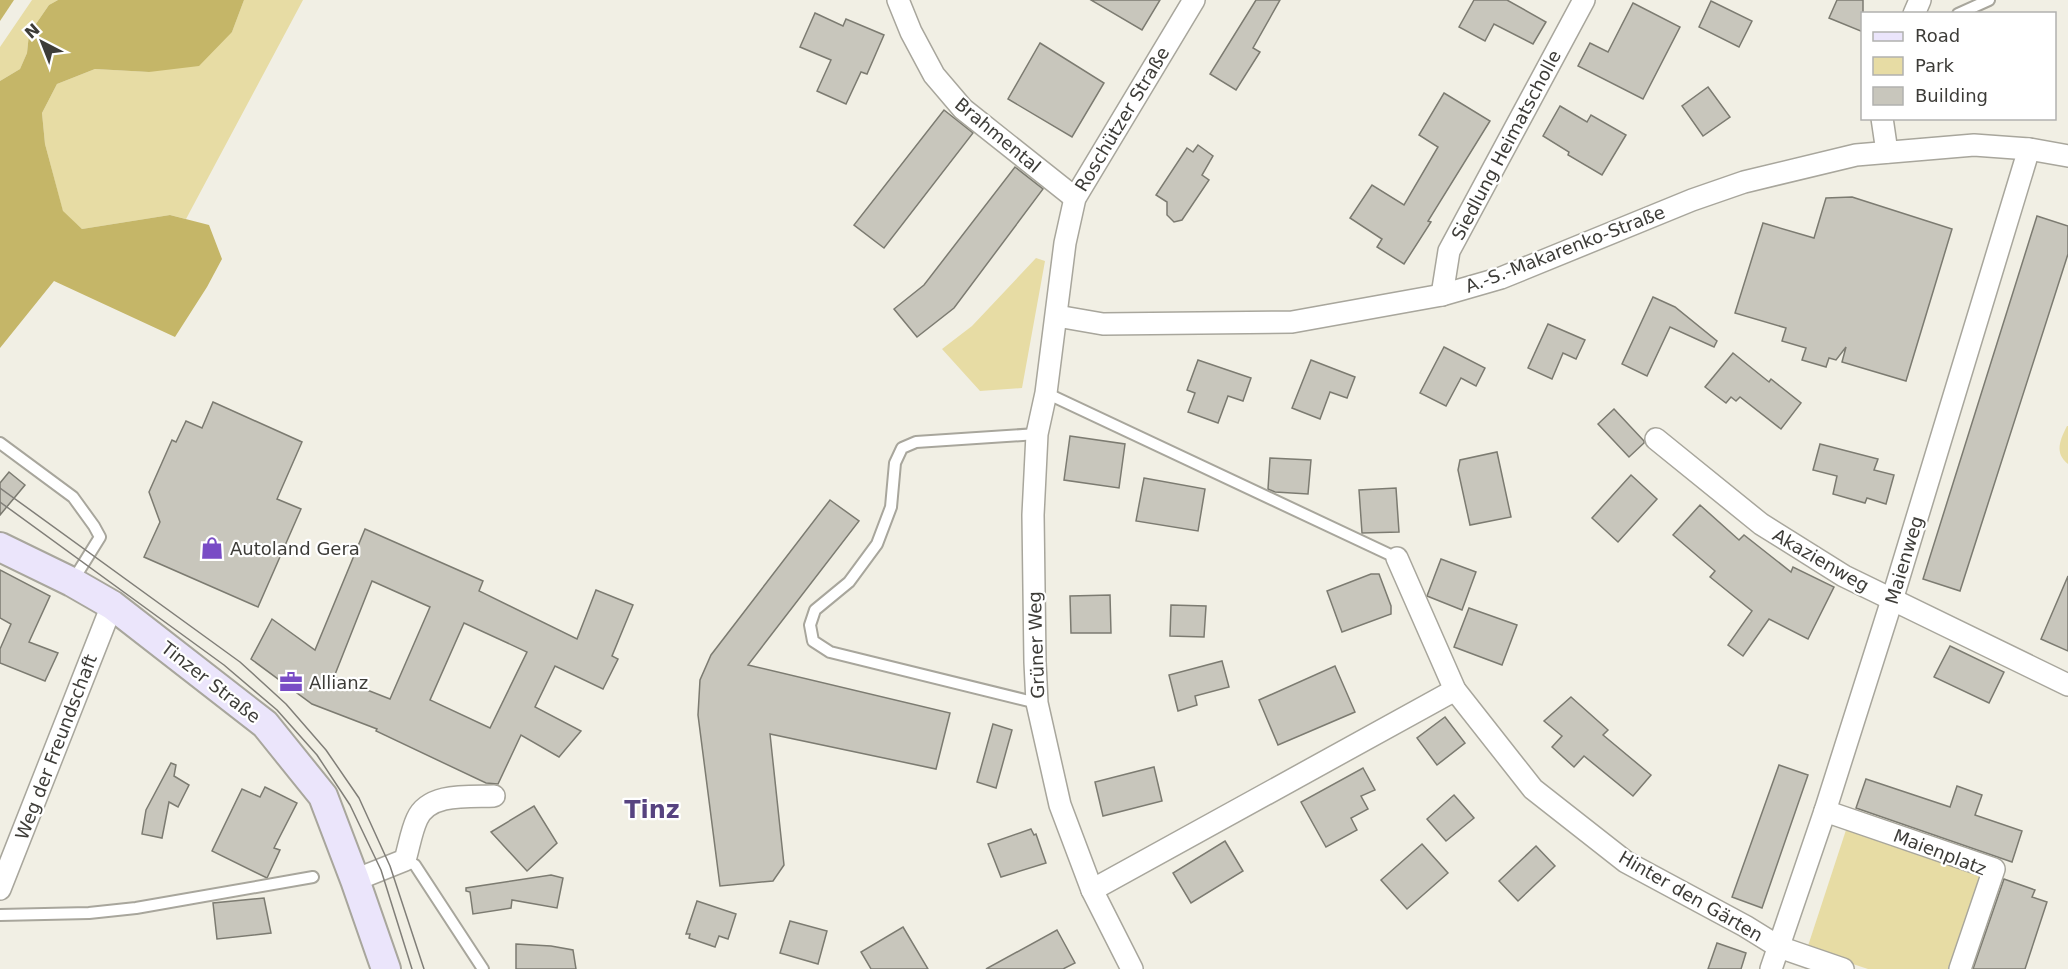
<svg xmlns="http://www.w3.org/2000/svg" width="2068" height="969" viewBox="0 0 2068 969" font-family="'DejaVu Sans',sans-serif">
<rect width="100%" height="100%" fill="#f1efe4"/>
<!-- green -->
<g fill="#e7dca4">
<path d="M32 0H58L49 5 29 34 27 53 20 69 0 81V47Z"/>
<path d="M244 0H303L186 219 170 215 82 229 63 212 45 144 42 113 57 84 95 69 149 72 232 32Z"/>
<path d="M1036 258 1045 261 1022 388 980 391 942 349 972 326Z"/>
<path d="M2067 426H2068V464C2054 453 2060 440 2067 426Z"/>
<path d="M1846 830 1981 875 1949 969H1868L1807 949Z"/>
</g>
<!-- forest -->
<g fill="#c5b668">
<path d="M0 0H14L0 21Z"/>
<path d="M58 0H244L232 32 199 66 149 72 95 69 57 84 42 113 45 144 63 211 82 229 170 215 209 225 222 259 207 287 175 337 54 281 0 348V81L20 69 27 53 29 34 49 5Z"/>
</g>
<!-- building -->
<g fill="#c8c6bc" stroke="#7c7b71" stroke-width="1.5" fill-rule="evenodd">
<path d="M1091 0H1160L1142 30Z"/>
<path d="M1256 0H1280L1253 48 1260 52 1236 90 1210 74Z"/>
<path d="M1474 0H1507L1546 22 1533 44 1494 24 1485 41 1459 27Z"/>
<path d="M1837 0H1863V32L1829 18Z"/>
<path d="M1711 1 1752 21 1739 47 1699 27Z"/>
<path d="M1633 3 1680 27 1643 99 1578 66 1590 43 1608 52Z"/>
<path d="M815 13 843 26 846 19 884 35 867 74 861 72 846 104 817 91 831 60 800 47Z"/>
<path d="M1040 43 1104 83 1072 137 1008 99Z"/>
<path d="M1708 87 1730 117 1703 136 1682 106Z"/>
<path d="M1444 93 1490 121 1428 221 1431 222 1404 264 1377 247 1382 239 1350 218 1372 185 1404 205 1438 147 1419 135Z"/>
<path d="M1560 106 1587 122 1591 115 1626 135 1602 175 1568 155 1569 152 1543 136Z"/>
<path d="M944 110 973 133 884 248 854 225Z"/>
<path d="M1198 145 1213 156 1202 175 1209 180 1182 220 1174 222 1167 215V202L1156 195 1187 148 1193 152Z"/>
<path d="M1015 167 1043 189 954 308 917 337 894 309 924 285Z"/>
<path d="M1852 197 1952 229 1906 381 1842 362 1846 347 1836 360 1829 358 1826 367 1802 360 1806 348 1782 341 1786 328 1735 313 1763 223 1814 238 1826 198Z"/>
<path d="M2037 216 2068 226V254L1960 591 1923 579Z"/>
<path d="M1653 297 1675 307 1717 341 1714 347 1670 327 1647 376 1622 364Z"/>
<path d="M1548 324 1585 340 1576 359 1563 353 1552 379 1528 368Z"/>
<path d="M1444 347 1485 368 1476 386 1461 378 1446 406 1420 393Z"/>
<path d="M1733 353 1769 382 1771 379 1801 403 1781 429 1740 397 1736 401 1731 397 1726 403 1705 387Z"/>
<path d="M1198 360 1251 378 1243 401 1228 396 1218 423 1188 412 1195 393 1187 390Z"/>
<path d="M1311 360 1355 377 1347 398 1330 392 1320 419 1292 408Z"/>
<path d="M213 402 302 442 277 499 301 509 258 607 144 557 160 522 149 492 172 440 176 442 186 421 202 428Z"/>
<path d="M1614 409 1644 441V443L1629 457 1598 424Z"/>
<path d="M1070 436 1125 444 1119 488 1064 480Z"/>
<path d="M1820 444 1878 459 1874 470 1894 475 1886 504 1867 498 1865 503 1833 494 1837 476 1813 470Z"/>
<path d="M1497 452 1511 517 1470 525 1458 470 1460 460Z"/>
<path d="M1270 458 1311 460 1308 494 1275 492 1268 489Z"/>
<path d="M9 472 25 485 0 515V483Z"/>
<path d="M1631 475 1657 499 1618 542 1592 518Z"/>
<path d="M1144 478 1205 489 1198 531 1136 521Z"/>
<path d="M1396 488 1399 532 1362 533 1359 490Z"/>
<path d="M830 500 859 521 748 665 950 713 936 769 770 734 784 865 773 881 720 886 698 715 700 680 711 655Z"/>
<path d="M1700 505 1739 540 1744 535 1791 572 1793 567 1834 587 1808 639 1769 619 1743 656 1728 645 1752 611 1710 577 1715 571 1673 535Z"/>
<path d="M365 529 483 581 479 591 577 639 596 590 633 605 612 656 618 659 603 689 555 666 535 707 581 731 559 757 521 735 498 784 486 783 376 731 377 729 312 704 251 659 272 619 315 650ZM372 581 430 607 390 699 334 677ZM464 623 527 652 490 728 430 700Z"/>
<path d="M1441 559 1476 572 1462 610 1427 596Z"/>
<path d="M0 570 50 596 29 642 58 653 45 681 0 663V649L11 624 0 618Z"/>
<path d="M1371 574H1379L1391 606V614L1342 632 1327 591Z"/>
<path d="M2068 576V651L2041 639Z"/>
<path d="M1110 595 1111 633H1071L1070 596Z"/>
<path d="M1171 605 1206 606 1204 637 1170 636Z"/>
<path d="M1469 608 1517 625 1502 665 1454 647Z"/>
<path d="M1950 646 2004 672 1989 703 1934 677Z"/>
<path d="M1222 661 1229 687 1195 696 1197 705 1178 711 1169 675Z"/>
<path d="M1335 666 1355 712 1278 745 1259 700Z"/>
<path d="M1571 697 1608 730 1603 735 1651 775 1633 796 1584 756 1574 767 1552 747 1562 736 1544 721Z"/>
<path d="M1445 717 1465 743 1437 765 1417 738Z"/>
<path d="M993 724 1012 730 996 788 977 782Z"/>
<path d="M171 763 176 765 174 776 189 785 178 807 169 802 162 838 142 834 146 810Z"/>
<path d="M1779 765 1808 775 1762 908 1732 897Z"/>
<path d="M1154 767 1162 801 1103 816 1095 782Z"/>
<path d="M1363 768 1375 790 1361 796 1368 809 1351 818 1357 830 1326 847 1301 802Z"/>
<path d="M1866 779 1950 807 1957 786 1982 795 1975 815 2022 831 2012 862 1856 808Z"/>
<path d="M265 787 297 803 274 848 280 850 267 878 212 851 242 789 260 797Z"/>
<path d="M1454 795 1474 818 1446 841 1427 819Z"/>
<path d="M534 806 557 843 527 871 491 832Z"/>
<path d="M1031 829 1034 835 1036 834 1046 863 1001 877 988 844Z"/>
<path d="M1225 841 1243 871 1191 903 1173 873Z"/>
<path d="M1422 844 1448 873 1407 909 1381 880Z"/>
<path d="M1536 846 1555 866 1518 901 1499 881Z"/>
<path d="M551 875 563 878 557 908 512 900 511 908 473 914 470 892 466 891V888Z"/>
<path d="M2004 879 2035 890 2032 897 2047 902 2025 969H1973Z"/>
<path d="M264 898 271 933 217 939 213 903Z"/>
<path d="M697 901 736 914 728 939 719 936 715 947 689 938 690 934H686Z"/>
<path d="M790 921 827 931 818 964 780 953Z"/>
<path d="M903 927 928 969H871L861 952Z"/>
<path d="M1057 930 1075 963 1063 969H986Z"/>
<path d="M1717 943 1746 953 1741 969H1708Z"/>
<path d="M516 944 551 946 573 950 576 969H516Z"/>
</g>
<g fill="none" stroke-linecap="round" stroke-linejoin="round">
<!-- lane casing -->
<g stroke="#a8a69c" stroke-width="14">
<g id="lane">
<path d="M1958 14 1989 0"/>
<path d="M1046 393 1397 558"/>
<path d="M0 443 73 497 94 526 100 537 72 582"/>
<path d="M1037 703 830 652 813 641 810 625 815 610 849 582 877 544 891 507 895 463 902 448 916 442 1037 434"/>
<path d="M405 860 415 865 483 969"/>
<path d="M0 915 89 913 136 908 313 877"/>
</g>
</g>
<!-- street casing -->
<g stroke="#a8a69c" stroke-width="24">
<g id="street">
<path d="M898 0 911 32 934 75 963 109 1075 198"/>
<path d="M1914 14 1920 0"/>
<path d="M1882 118 1887 152"/>
<path d="M1442 295 1449 251 1584 0"/>
<path d="M1057 316 1103 324 1292 322 1442 295 1501 278 1692 200 1744 182 1856 155 1974 145 2029 149 2068 156"/>
<path d="M1656 439 1761 524 1844 576 2068 685"/>
<path d="M1397 558 1455 690 1533 789 1626 862 1745 926 1779 947 1843 969"/>
<path d="M1825 811 1994 869 1960 969"/>
<path d="M355 880 405 860C409 847 411 832 417 819 429 792 470 797 494 796"/>
<path d="M0 889 112 605"/>
<path d="M1092 890 1455 690"/>
<path d="M1132 969 1092 890 1060 805 1037 703 1035 662 1033 515 1037 434 1046 393 1065 243 1075 198 1194 0"/>
<path d="M1771 969 1825 811 1892 600 2029 149"/>
</g>
</g>
<!-- secondary casing -->
<g stroke="#a8a69c" stroke-width="32">
<path id="secondary" d="M0 547 72 582 112 605 265 724 323 796 355 880 386 969"/>
</g>
<!-- lane -->
<use href="#lane" stroke="#fff" stroke-width="10"/>
<!-- street -->
<use href="#street" stroke="#fff" stroke-width="21"/>
<!-- secondary -->
<use href="#secondary" stroke="#ebe5fb" stroke-width="28"/>
<!-- tram -->
<g stroke="#807e78" stroke-width="1.5">
<path d="M0 488 240 662 286 704 326 750 359 798 390 866 424 969"/>
<path d="M0 502 224 665 277 710 317 755 350 805 381 870 412 969"/>
</g>
</g>
<!-- icons -->
<defs>
<g id="shop-bare" transform="scale(1.8)"><path d="M-5-2.5h2.3a2.7 3.5 0 0 1 5.4 0H5L5.5 6h-11ZM-1.5-2.5h3a1.5 2.3 0 0 0-3 0Z" fill="#794cc5" stroke="#fff" stroke-width="2.5" paint-order="stroke"/></g>
<g id="office-bare" transform="scale(1.8)"><path d="M-6-3h4V-5.5h4V-3h4V5H-6ZM-1-4.5V-3h2v-1.5ZM-6 0V1H6V0Z" fill="#794cc5" stroke="#fff" stroke-width="2.5" paint-order="stroke"/></g>
</defs>
<g fill-rule="evenodd">
<use href="#shop-bare" x="212" y="548"/>
<use href="#office-bare" x="291" y="682"/>
</g>
<g text-anchor="middle" dominant-baseline="central" stroke-width="4.5" stroke-linejoin="round" paint-order="stroke">
<!-- street labels -->
<g font-size="18" fill="#3d3c38" stroke="#fff">
<text transform="translate(1122 119) rotate(-59)">Roschützer Straße</text>
<text transform="translate(998 135) rotate(40)">Brahmental</text>
<text transform="translate(1506 145) rotate(-62)">Siedlung Heimatscholle</text>
<text transform="translate(1565 249) rotate(-21)">A.-S.-Makarenko-Straße</text>
<text transform="translate(1821 560) rotate(30)">Akazienweg</text>
<text transform="translate(1904 560) rotate(-73)">Maienweg</text>
<text transform="translate(1036 645) rotate(-92)">Grüner Weg</text>
<text transform="translate(211 682) rotate(38)">Tinzer Straße</text>
<text transform="translate(56 747) rotate(-69)">Weg der Freundschaft</text>
<text transform="translate(1940 852) rotate(21)">Maienplatz</text>
<text transform="translate(1691 896) rotate(30)">Hinter den Gärten</text>
</g>
<!-- poi labels -->
<g font-size="18" fill="#3d3c38" stroke="#fff" text-anchor="start">
<text x="230" y="548">Autoland Gera</text>
<text x="309" y="682">Allianz</text>
</g>
<!-- district labels -->
<g font-size="24" font-weight="bold" fill="#574380" stroke="#fff">
<text x="652" y="810">Tinz</text>
</g>
</g>
<!-- legend -->
<rect x="1861" y="12" width="195" height="108" fill="#ffffff" stroke="#b1b1af" stroke-width="1.5"/>
<rect x="1873" y="32" width="30" height="9" fill="#ebe5fb" stroke="#b1b1af" stroke-width="1.5"/>
<text x="1915" y="42" font-size="18" fill="#3d3c38">Road</text>
<rect x="1873" y="57" width="30" height="18" fill="#e7dca4" stroke="#b1b1af" stroke-width="1.5"/>
<text x="1915" y="72" font-size="18" fill="#3d3c38">Park</text>
<rect x="1873" y="87" width="30" height="18" fill="#c8c6bc" stroke="#b1b1af" stroke-width="1.5"/>
<text x="1915" y="102" font-size="18" fill="#3d3c38">Building</text>
<!-- north arrow -->
<g transform="translate(42 42) rotate(318)" stroke="#ffffff" stroke-width="4.5" paint-order="stroke">
<path d="M0-4.5L10 22L0 15L-10 22Z" fill="#3d3c38"/>
<text y="-9" font-size="16" font-weight="bold" text-anchor="middle" fill="#3d3c38">N</text>
</g>
</svg>
